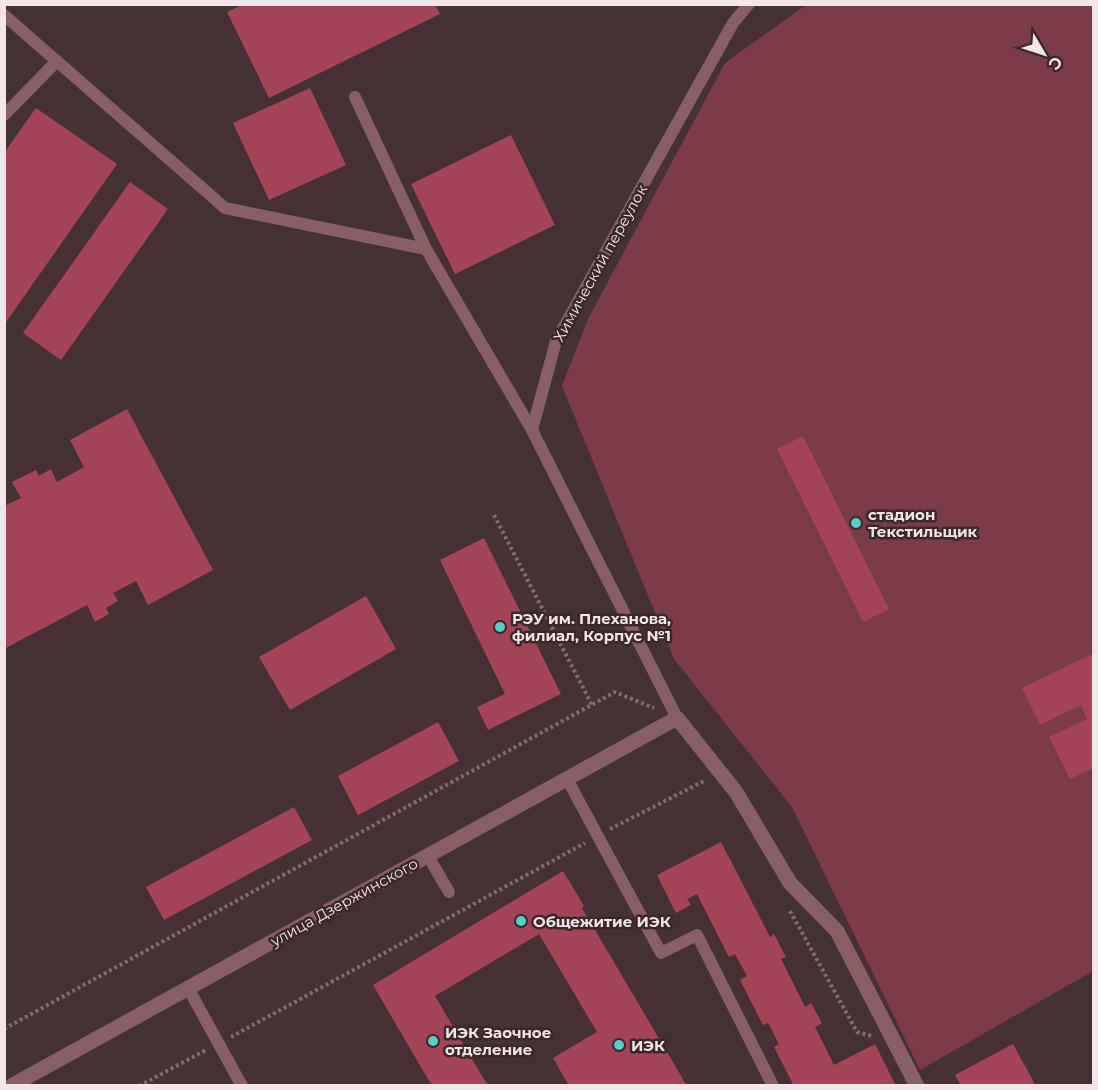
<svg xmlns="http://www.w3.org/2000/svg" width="1098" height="1090" viewBox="0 0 1098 1090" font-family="Montserrat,sans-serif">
<rect width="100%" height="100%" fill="#453134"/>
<!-- green -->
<path fill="#7b3b48" d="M806 5H1093V971L920 1070 792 807 674 659 562 386 588 319 725 63Z"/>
<!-- building -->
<g fill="#a34459">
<path d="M244 4H435L440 14 269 98 227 12Z"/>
<path d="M310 88 346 165 269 200 233 123Z"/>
<path d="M36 108 117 164 4 325V153Z"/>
<path d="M511 135 555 225 455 274 411 184Z"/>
<path d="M130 182 168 209 61 360 23 333Z"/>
<path d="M127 409 213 570 148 605 136 581 113 593 118 601 106 608 109 614 95 622 87 605 4 649V506L21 498 12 482 36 470 39 476 51 469 57 482 84 467 70 440Z"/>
<path d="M803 436 889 609 863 622 777 449Z"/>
<path d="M484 538 561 694 488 730 477 707 505 694 440 560Z"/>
<path d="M366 596 396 649 290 710 259 657Z"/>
<path d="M1094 653V768L1070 779 1049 737 1087 719 1081 705 1040 725 1022 688Z"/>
<path d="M438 722 459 761 358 815 338 776Z"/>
<path d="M294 807 312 840 164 920 146 887Z"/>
<path d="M721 842 770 937 774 934 786 957 781 959 805 1007 811 1003 822 1023 815 1027 834 1065 875 1044 896 1086H794L774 1047 779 1044 768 1023 763 1025 740 980 747 976 735 954 729 957 697 894 687 899 691 905 676 913 657 875Z"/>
<path d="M563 871 584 906 582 908 687 1086H569L553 1058 597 1032 539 934 435 996 488 1086H432L373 985Z"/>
<path d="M1013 1044 1036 1086H961L955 1075Z"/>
</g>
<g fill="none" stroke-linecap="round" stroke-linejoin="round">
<!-- path -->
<g stroke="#7f6d70" stroke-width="4" stroke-dasharray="3 3" stroke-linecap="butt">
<path d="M494 515 592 705"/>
<path d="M610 829 704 781"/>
<path d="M790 911 857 1032 872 1036"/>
<path d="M4 1029 615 692 654 708"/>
<path d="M231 1037 585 843"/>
<path d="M139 1086 206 1050"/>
</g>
<!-- service -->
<g stroke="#895e64" stroke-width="12">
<path d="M4 15 225 208 426 249"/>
<path d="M355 97 426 249 532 430"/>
<path d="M4 115 57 61"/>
<path d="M677 718 532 430 556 341 733 23 749 4"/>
<path d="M567 779 661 953 697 935 773 1086"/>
<path d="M428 856 449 892"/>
<path d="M188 988 242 1086"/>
</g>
<!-- minor -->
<path stroke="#895e64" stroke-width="15" d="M11 1086 677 718 736 792 790 883 837 931 917 1086"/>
</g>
<!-- markers -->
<g fill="#55cec5" stroke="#3b272a" stroke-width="2">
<circle cx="856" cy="523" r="6"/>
<circle cx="500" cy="627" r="6"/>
<circle cx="521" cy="921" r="6"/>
<circle cx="433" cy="1041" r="6"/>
<circle cx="619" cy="1045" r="6"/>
</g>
<g text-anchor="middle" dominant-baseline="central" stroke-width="5" stroke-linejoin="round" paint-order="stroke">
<!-- street labels -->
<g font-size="15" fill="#f4e6e8" stroke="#3b272a">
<text transform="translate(600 263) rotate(-61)">Химический переулок</text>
<text transform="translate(344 902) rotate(-29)">улица Дзержинского</text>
</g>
<!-- poi labels -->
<g font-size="15" font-weight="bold" fill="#f4e6e8" stroke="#3b272a" text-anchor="start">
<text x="868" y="514">стадион<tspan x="868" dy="17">Текстильщик</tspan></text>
<text x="512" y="618">РЭУ им. Плеханова,<tspan x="512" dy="17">филиал, Корпус №1</tspan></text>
<text x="533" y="921">Общежитие ИЭК</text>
<text x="445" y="1032">ИЭК Заочное<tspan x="445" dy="17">отделение</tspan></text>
<text x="631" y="1045">ИЭК</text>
</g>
</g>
<!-- border -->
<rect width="1098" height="1090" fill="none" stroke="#f4e6e8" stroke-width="12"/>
<!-- north arrow -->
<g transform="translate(1044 54) rotate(129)" stroke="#3b272a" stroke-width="4.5" paint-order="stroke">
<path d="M0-4.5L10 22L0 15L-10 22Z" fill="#f4e6e8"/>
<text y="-9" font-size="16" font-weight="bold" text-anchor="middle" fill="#f4e6e8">С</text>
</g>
</svg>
